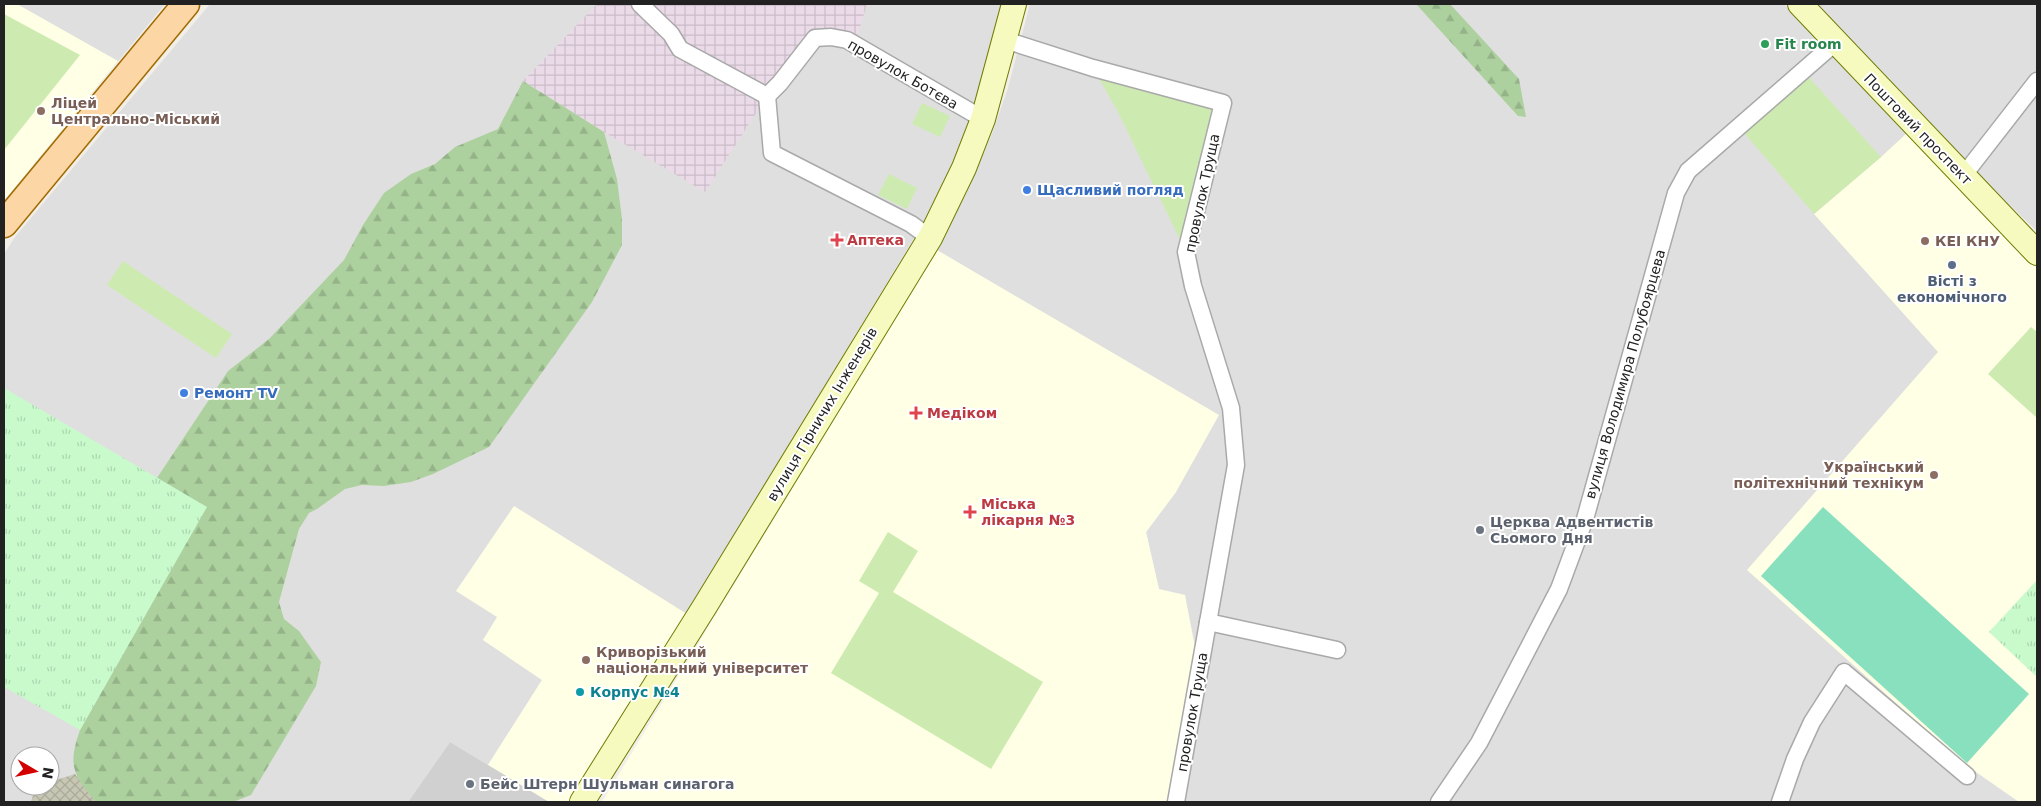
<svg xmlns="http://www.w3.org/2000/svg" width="2041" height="806" viewBox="0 0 2041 806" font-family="'DejaVu Sans',sans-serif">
<defs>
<pattern id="industrial-grid" width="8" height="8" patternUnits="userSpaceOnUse" patternTransform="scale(1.25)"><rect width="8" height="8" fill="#ebdbe8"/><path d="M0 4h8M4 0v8" fill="none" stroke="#c9bcc7"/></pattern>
<pattern id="construction-cross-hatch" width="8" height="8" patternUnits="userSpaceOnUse" patternTransform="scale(1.25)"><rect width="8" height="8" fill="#c7c7b4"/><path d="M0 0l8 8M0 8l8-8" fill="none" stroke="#abab9a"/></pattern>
<pattern id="forest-firs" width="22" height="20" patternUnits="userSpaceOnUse" patternTransform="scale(1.25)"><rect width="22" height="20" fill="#add19e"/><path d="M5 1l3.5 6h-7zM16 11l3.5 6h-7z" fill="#95b388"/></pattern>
<pattern id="park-tufts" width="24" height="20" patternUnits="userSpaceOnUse" patternTransform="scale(1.25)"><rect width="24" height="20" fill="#c8facc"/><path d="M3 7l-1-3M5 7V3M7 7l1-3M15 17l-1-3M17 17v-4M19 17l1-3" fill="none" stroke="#acd6af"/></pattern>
</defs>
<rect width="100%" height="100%" fill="#f2efe9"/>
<!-- residential -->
<g fill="#e0dfdf" fill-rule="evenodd">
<path d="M4 4H165L4 201Z"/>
<path d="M210 4H1001L974 110 959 154 940 195 687 614 498 617 483 640 542 680 488 765 450 742 408 802H4V254L15 237ZM20 756H50V786H20Z"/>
<path d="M1030 4H1784L2037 268V802H1168L1159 590 1146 532 1176 492 937 250 974 176 992 134 1008 88Z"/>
<path d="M1817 4H2037V231L1973 170Z"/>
</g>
<!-- industrial -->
<path fill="url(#industrial-grid)" d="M597 4H867L855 44 815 38 767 96 705 192 604 132 523 81Z"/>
<!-- education -->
<g fill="#ffffe5">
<path d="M4 4H17L118 61 4 201Z"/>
<path d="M1907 133 2037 268V802H2019L1963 763 1747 570 1938 352 1814 214 1881 157Z"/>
<path d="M937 250 1219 415 1176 492 1146 532 1159 589 1185 595 1195 647 1168 802H602Z"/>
<path d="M514 506 687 614 571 802H549L488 765 542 680 483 640 497 617 456 591Z"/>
</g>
<!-- religious -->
<path fill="#d0d0d0" d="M450 742 488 765 549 802H408Z"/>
<!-- construction -->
<path fill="url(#construction-cross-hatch)" d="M75 774 96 802H31L34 792 39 786H50V782Z"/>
<!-- grass -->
<g fill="#cdebb0">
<path d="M4 14 80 55 4 150Z"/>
<path d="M1093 68 1223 103 1186 252 1117 110Z"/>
<path d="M1803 71 1881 157 1814 214 1739 127Z"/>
<path d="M922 103 950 116 940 137 912 124Z"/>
<path d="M889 174 917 188 907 209 878 195Z"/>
<path d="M123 261 232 334 216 358 107 285Z"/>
<path d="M2031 327 2037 332V415L2036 417 1988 374Z"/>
<path d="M888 532 918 551 893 592 1043 682 991 769 831 673 879 593 859 581Z"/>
</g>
<!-- forest -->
<g fill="url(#forest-firs)">
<path d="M1416 4H1450L1519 79 1526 117 1518 116Z"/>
<path d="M523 81 604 132 617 179 622 219V245L592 302 489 447 433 474 411 482 384 486 362 485 345 489 317 509 309 513 299 529 279 602 284 619 299 631 321 662 316 686 251 795 233 802H96C72 774 68 765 80 730L206 507 157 478 228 371 269 339 344 260 363 225 384 193 411 174 435 164 455 147 498 129Z"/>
</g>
<!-- park -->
<g fill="url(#park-tufts)">
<path d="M4 388 207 507 80 730 4 687Z"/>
<path d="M2037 580V677L1989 632Z"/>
</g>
<!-- pitch -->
<path fill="#88e0be" d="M1823 507 2029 694 1967 763 1761 576Z"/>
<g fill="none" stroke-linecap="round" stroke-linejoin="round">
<!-- street casing -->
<g stroke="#a9a9a9" stroke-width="19">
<g id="street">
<path d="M640 4 671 34 680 49 767 96 780 83 815 38 831 37 847 40 983 119"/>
<path d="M1005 40 1093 68 1223 103 1186 252 1193 286 1231 408 1236 465 1176 802"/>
<path d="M767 96 772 153 911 224 930 238"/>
<path d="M1963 176 2037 81"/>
<path d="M1208 622 1337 650"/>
<path d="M1439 802 1479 743 1559 589 1585 519 1676 193 1688 171 1836 42"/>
<path d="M1780 802 1795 759 1812 722 1844 672 1967 776"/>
</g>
</g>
<!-- secondary casing -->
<g stroke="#707d05" stroke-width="26">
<g id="secondary">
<path d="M1800 4 2037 253"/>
<path d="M582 802 705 606 930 238 964 168 983 119 1014 4"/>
</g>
</g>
<!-- primary casing -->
<g stroke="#a06b00" stroke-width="29">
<path id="primary" d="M4 224 186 4"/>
</g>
<!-- street -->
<use href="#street" stroke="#fff" stroke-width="16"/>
<!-- secondary -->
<use href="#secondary" stroke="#f7fabf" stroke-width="24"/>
<!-- primary -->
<use href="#primary" stroke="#fcd6a4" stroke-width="26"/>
</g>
<!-- markers -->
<circle fill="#2e9e5b" stroke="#fff" stroke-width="2" cx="1765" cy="44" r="5"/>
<g fill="#8d6e63" stroke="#fff" stroke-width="2">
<circle cx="41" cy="111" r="5"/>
<circle cx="1925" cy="241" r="5"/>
<circle cx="1934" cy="475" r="5"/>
<circle cx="586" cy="660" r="5"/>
</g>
<g fill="#3f7fe0" stroke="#fff" stroke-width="2">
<circle cx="1027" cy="190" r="5"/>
<circle cx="184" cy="393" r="5"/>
</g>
<g fill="#e0444e" stroke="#fff" stroke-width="2">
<path d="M834.5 232.5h5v5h5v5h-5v5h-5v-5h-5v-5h5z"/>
<path d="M913.5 405.5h5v5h5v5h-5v5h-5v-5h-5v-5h5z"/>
<path d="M967.5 504.5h5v5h5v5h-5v5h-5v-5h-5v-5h5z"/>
</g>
<circle fill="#5c6f8a" stroke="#fff" stroke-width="2" cx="1952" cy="265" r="5"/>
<g fill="#6b7280" stroke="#fff" stroke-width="2">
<circle cx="1480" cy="530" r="5"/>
<circle cx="470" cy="784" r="5"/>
</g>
<circle fill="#0f9aa8" stroke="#fff" stroke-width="2" cx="580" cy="692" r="5"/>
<g text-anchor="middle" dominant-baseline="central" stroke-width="4" stroke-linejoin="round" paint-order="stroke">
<!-- leisure labels -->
<g font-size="14" font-weight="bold" fill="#27864d" stroke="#fff" text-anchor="start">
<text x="1775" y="44">Fit room</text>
</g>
<!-- street labels -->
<g font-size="14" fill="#222" stroke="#fff">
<text transform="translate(903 74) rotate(30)">провулок Ботєва</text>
<text transform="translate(1918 129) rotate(46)">Поштовий проспект</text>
<text transform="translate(1202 193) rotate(-78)">провулок Труща</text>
<text transform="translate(1625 374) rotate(-74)">вулиця Володимира Полубоярцева</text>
<text transform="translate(822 414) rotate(-59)">вулиця Гірничих Інженерів</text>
<text transform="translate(1192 712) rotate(-80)">провулок Труща</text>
</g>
<!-- education labels -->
<g font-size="14" font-weight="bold" fill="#785e54" stroke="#fff" text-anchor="start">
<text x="51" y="103">Ліцей<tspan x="51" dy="16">Центрально-Міський</tspan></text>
<text x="1935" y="241">КЕІ КНУ</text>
<text x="1924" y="467" text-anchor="end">Український<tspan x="1924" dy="16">політехнічний технікум</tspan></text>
<text x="596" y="652">Криворізький<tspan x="596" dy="16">національний університет</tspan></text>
</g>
<!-- shop labels -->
<g font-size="14" font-weight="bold" fill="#366cbe" stroke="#fff" text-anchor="start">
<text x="1037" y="190">Щасливий погляд</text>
<text x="194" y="393">Ремонт TV</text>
</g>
<!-- health labels -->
<g font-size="14" font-weight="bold" fill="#be3a42" stroke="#fff" text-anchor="start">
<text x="847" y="240">Аптека</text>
<text x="927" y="413">Медіком</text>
<text x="981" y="504">Міська<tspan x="981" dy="16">лікарня №3</tspan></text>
</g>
<!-- service labels -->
<g font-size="14" font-weight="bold" fill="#4e5e75" stroke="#fff">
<text x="1952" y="281">Вісті з<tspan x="1952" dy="16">економічного</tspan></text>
</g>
<!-- worship labels -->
<g font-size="14" font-weight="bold" fill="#5b616d" stroke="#fff" text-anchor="start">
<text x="1490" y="522">Церква Адвентистів<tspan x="1490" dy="16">Сьомого Дня</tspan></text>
<text x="480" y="784">Бейс Штерн Шульман синагога</text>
</g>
<!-- culture labels -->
<g font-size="14" font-weight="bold" fill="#0d838f" stroke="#fff" text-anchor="start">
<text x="590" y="692">Корпус №4</text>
</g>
</g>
<!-- border -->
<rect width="2041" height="806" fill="none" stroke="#222222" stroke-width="10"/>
<!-- north arrow -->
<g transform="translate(35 771) rotate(99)"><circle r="24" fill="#ffffff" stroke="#a7a7a7"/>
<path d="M0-4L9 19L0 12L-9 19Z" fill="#d40000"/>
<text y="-8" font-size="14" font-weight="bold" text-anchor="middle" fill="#222222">N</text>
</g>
</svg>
